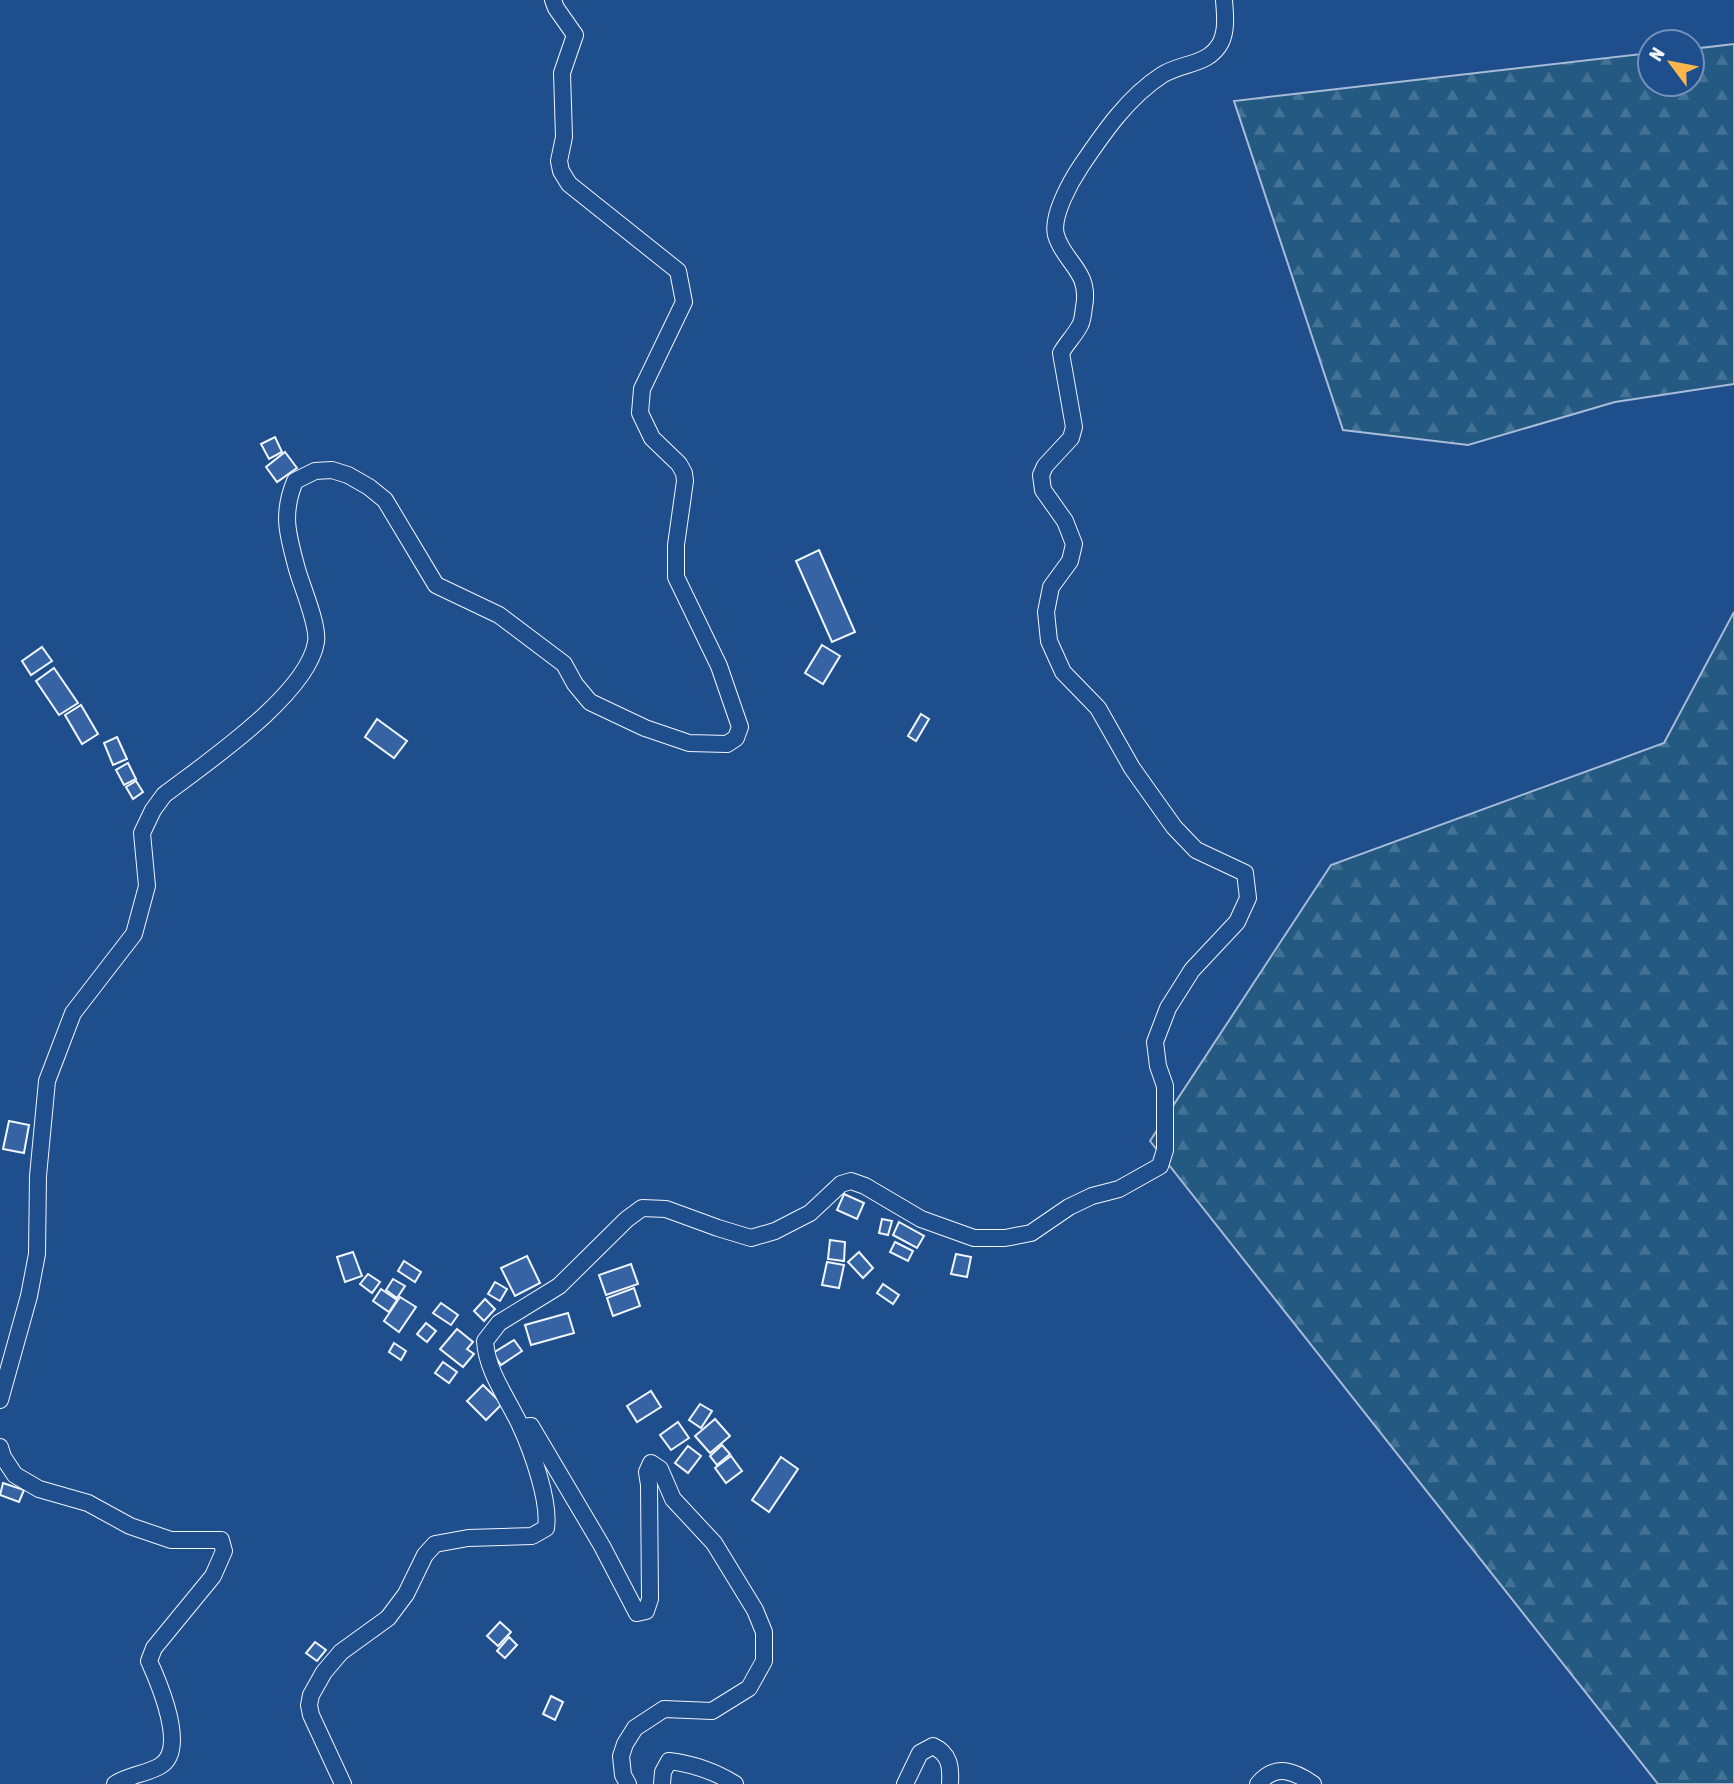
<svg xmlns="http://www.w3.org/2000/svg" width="1734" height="1784" viewBox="0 0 1734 1784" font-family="'Asap Condensed',sans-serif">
<defs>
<pattern id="forest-firs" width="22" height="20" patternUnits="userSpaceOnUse" patternTransform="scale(1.75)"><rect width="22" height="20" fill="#245a82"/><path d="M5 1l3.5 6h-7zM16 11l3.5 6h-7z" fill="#447295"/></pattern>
</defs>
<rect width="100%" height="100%" fill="#1f4e8c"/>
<!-- forest -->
<g fill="url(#forest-firs)" stroke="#a8bbd7" stroke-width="2">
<path d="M1734 44V384L1615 402 1468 445 1343 430 1234 101 1650 53V84H1692V49Z"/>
<path d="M1734 612V1784H1658L1150 1141 1331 865 1664 743Z"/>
</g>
<!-- building -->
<g fill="#3563a3" stroke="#f2f6ff" stroke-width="2">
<path d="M275 437 282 452 269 459 261 444Z"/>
<path d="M285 452 297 468 277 482 266 467Z"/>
<path d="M819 550 855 632 832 642 796 561Z"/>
<path d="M822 645 840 656 823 684 805 673Z"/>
<path d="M42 647 52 661 31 675 22 661Z"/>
<path d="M54 668 78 703 59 715 36 681Z"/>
<path d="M81 705 98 734 82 744 65 715Z"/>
<path d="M921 714 929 719 916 741 908 736Z"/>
<path d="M377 719 407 741 394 758 365 737Z"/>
<path d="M117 737 127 759 113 765 104 743Z"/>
<path d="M128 763 136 779 124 785 116 770Z"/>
<path d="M136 781 143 792 133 799 126 787Z"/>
<path d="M9 1121 29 1125 24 1153 3 1149Z"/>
<path d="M844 1194 864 1203 857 1219 837 1210Z"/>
<path d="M882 1219 892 1221 888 1235 879 1233Z"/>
<path d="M899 1222 924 1236 917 1248 893 1235Z"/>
<path d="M830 1240 845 1242 844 1261 828 1259Z"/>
<path d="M895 1242 913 1251 908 1261 890 1252Z"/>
<path d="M353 1252 362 1276 345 1282 337 1257Z"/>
<path d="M859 1252 873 1268 863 1278 848 1262Z"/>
<path d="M956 1254 971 1257 967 1277 951 1274Z"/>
<path d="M527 1256 540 1283 515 1296 501 1268Z"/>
<path d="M404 1261 421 1272 415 1282 398 1271Z"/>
<path d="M827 1262 844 1265 839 1288 822 1285Z"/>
<path d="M631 1264 638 1284 606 1295 599 1275Z"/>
<path d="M368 1274 380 1282 372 1293 360 1284Z"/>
<path d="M393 1279 405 1286 397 1298 386 1290Z"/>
<path d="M495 1282 507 1289 500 1301 488 1294Z"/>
<path d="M883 1284 899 1295 893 1304 877 1293Z"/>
<path d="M634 1288 640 1306 613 1316 607 1298Z"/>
<path d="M381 1289 397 1300 389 1312 373 1301Z"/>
<path d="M400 1297 416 1307 399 1332 384 1321Z"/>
<path d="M485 1299 495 1309 484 1321 474 1311Z"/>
<path d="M441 1303 458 1315 451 1325 433 1313Z"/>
<path d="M568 1313 574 1333 531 1345 525 1325Z"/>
<path d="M426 1323 436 1331 427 1342 417 1334Z"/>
<path d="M457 1329 473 1342 467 1349 474 1354 463 1367 440 1349Z"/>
<path d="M514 1340 522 1351 501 1365 493 1353Z"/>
<path d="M394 1343 406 1351 401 1360 389 1352Z"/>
<path d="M443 1362 457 1372 449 1383 435 1373Z"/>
<path d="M483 1385 502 1404 486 1420 467 1401Z"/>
<path d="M651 1391 661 1407 637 1422 627 1406Z"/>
<path d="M700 1404 712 1411 701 1428 689 1420Z"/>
<path d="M715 1419 730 1436 710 1453 695 1436Z"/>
<path d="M678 1422 689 1438 671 1450 660 1435Z"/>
<path d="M722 1445 730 1454 717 1465 710 1456Z"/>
<path d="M688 1446 701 1456 688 1473 675 1463Z"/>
<path d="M731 1456 742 1471 726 1483 715 1468Z"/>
<path d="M781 1457 798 1469 769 1512 752 1500Z"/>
<path d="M3 1483 24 1490 19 1502 0 1495Z"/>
<path d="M500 1622 511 1632 498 1646 487 1636Z"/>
<path d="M509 1637 517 1645 505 1658 497 1651Z"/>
<path d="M315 1642 326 1650 317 1661 306 1653Z"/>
<path d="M551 1696 563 1702 555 1720 543 1714Z"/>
</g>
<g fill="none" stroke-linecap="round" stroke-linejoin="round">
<!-- minor casing -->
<g stroke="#f2f6ff" stroke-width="18">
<g id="minor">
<path d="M0 1400 29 1296 37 1254 38 1176 47 1081 73 1013 134 934 147 886 142 833 153 810 164 795C206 763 308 694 316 642 319 626 302 587 297 569 288 535 281 515 295 481L315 471 332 470 348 475 369 487 385 500 436 585 499 615 564 664 575 684 590 702 645 728 689 743 727 744 736 738 740 727 719 666 676 577V545L685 481 684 473 679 464 652 438 640 413 642 389 684 302 678 271 569 184 561 171 559 161 564 137 562 73 575 35 556 8 553 0"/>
<path d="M521 1427 531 1426 602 1546 637 1613 646 1611 650 1599 649 1485 647 1472 651 1463 660 1469 673 1499 714 1543 755 1610 764 1632V1661L749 1688 712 1711 664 1709 635 1728 625 1744 621 1756 623 1775 628 1784"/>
<path d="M0 1447 3 1457 15 1475 39 1489 88 1503 130 1526 171 1540H221L224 1551 213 1576 154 1648 149 1661C159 1683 188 1750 160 1766 146 1774 129 1775 115 1784"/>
<path d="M343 1784 311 1715 309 1705 311 1695 324 1672 341 1652 388 1618 406 1594 425 1555 435 1544 468 1538 532 1536 546 1528C550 1501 532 1451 520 1425 507 1397 487 1372 485 1341L499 1323 559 1286 627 1219 642 1208 666 1209 718 1228 751 1238 775 1231 810 1213 841 1184 851 1181 865 1186 921 1219 974 1238H1005L1031 1233 1069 1207 1092 1196 1119 1189 1160 1166 1165 1150V1086L1158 1066 1155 1042 1168 1008 1192 970 1237 922 1248 898 1245 873 1196 850 1174 827 1132 768 1098 708 1063 672 1049 641 1046 612 1051 587 1070 561 1074 544 1065 521 1043 490 1041 475 1045 466 1071 438 1074 427 1061 353C1066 344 1074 336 1079 327 1083 322 1083 313 1084 307 1091 271 1064 263 1056 235 1051 216 1071 181 1081 166 1104 132 1128 97 1162 75 1182 62 1209 66 1221 42 1227 29 1225 14 1224 0"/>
<path d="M662 1784 663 1772 669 1761C694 1764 714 1771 735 1784"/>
<path d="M905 1784 920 1753 933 1746C950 1754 951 1767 950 1784"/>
<path d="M1258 1784C1276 1763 1294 1771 1313 1784"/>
</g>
</g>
<!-- minor -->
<use href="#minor" stroke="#1f4e8c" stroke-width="16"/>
</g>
<!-- north arrow -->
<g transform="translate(1671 63) rotate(302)"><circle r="33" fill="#1f4e8c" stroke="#7391ba" stroke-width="2"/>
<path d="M0-5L12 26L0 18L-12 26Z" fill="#ffb74d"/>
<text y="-10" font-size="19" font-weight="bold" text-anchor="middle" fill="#f2f6ff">N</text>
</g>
</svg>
